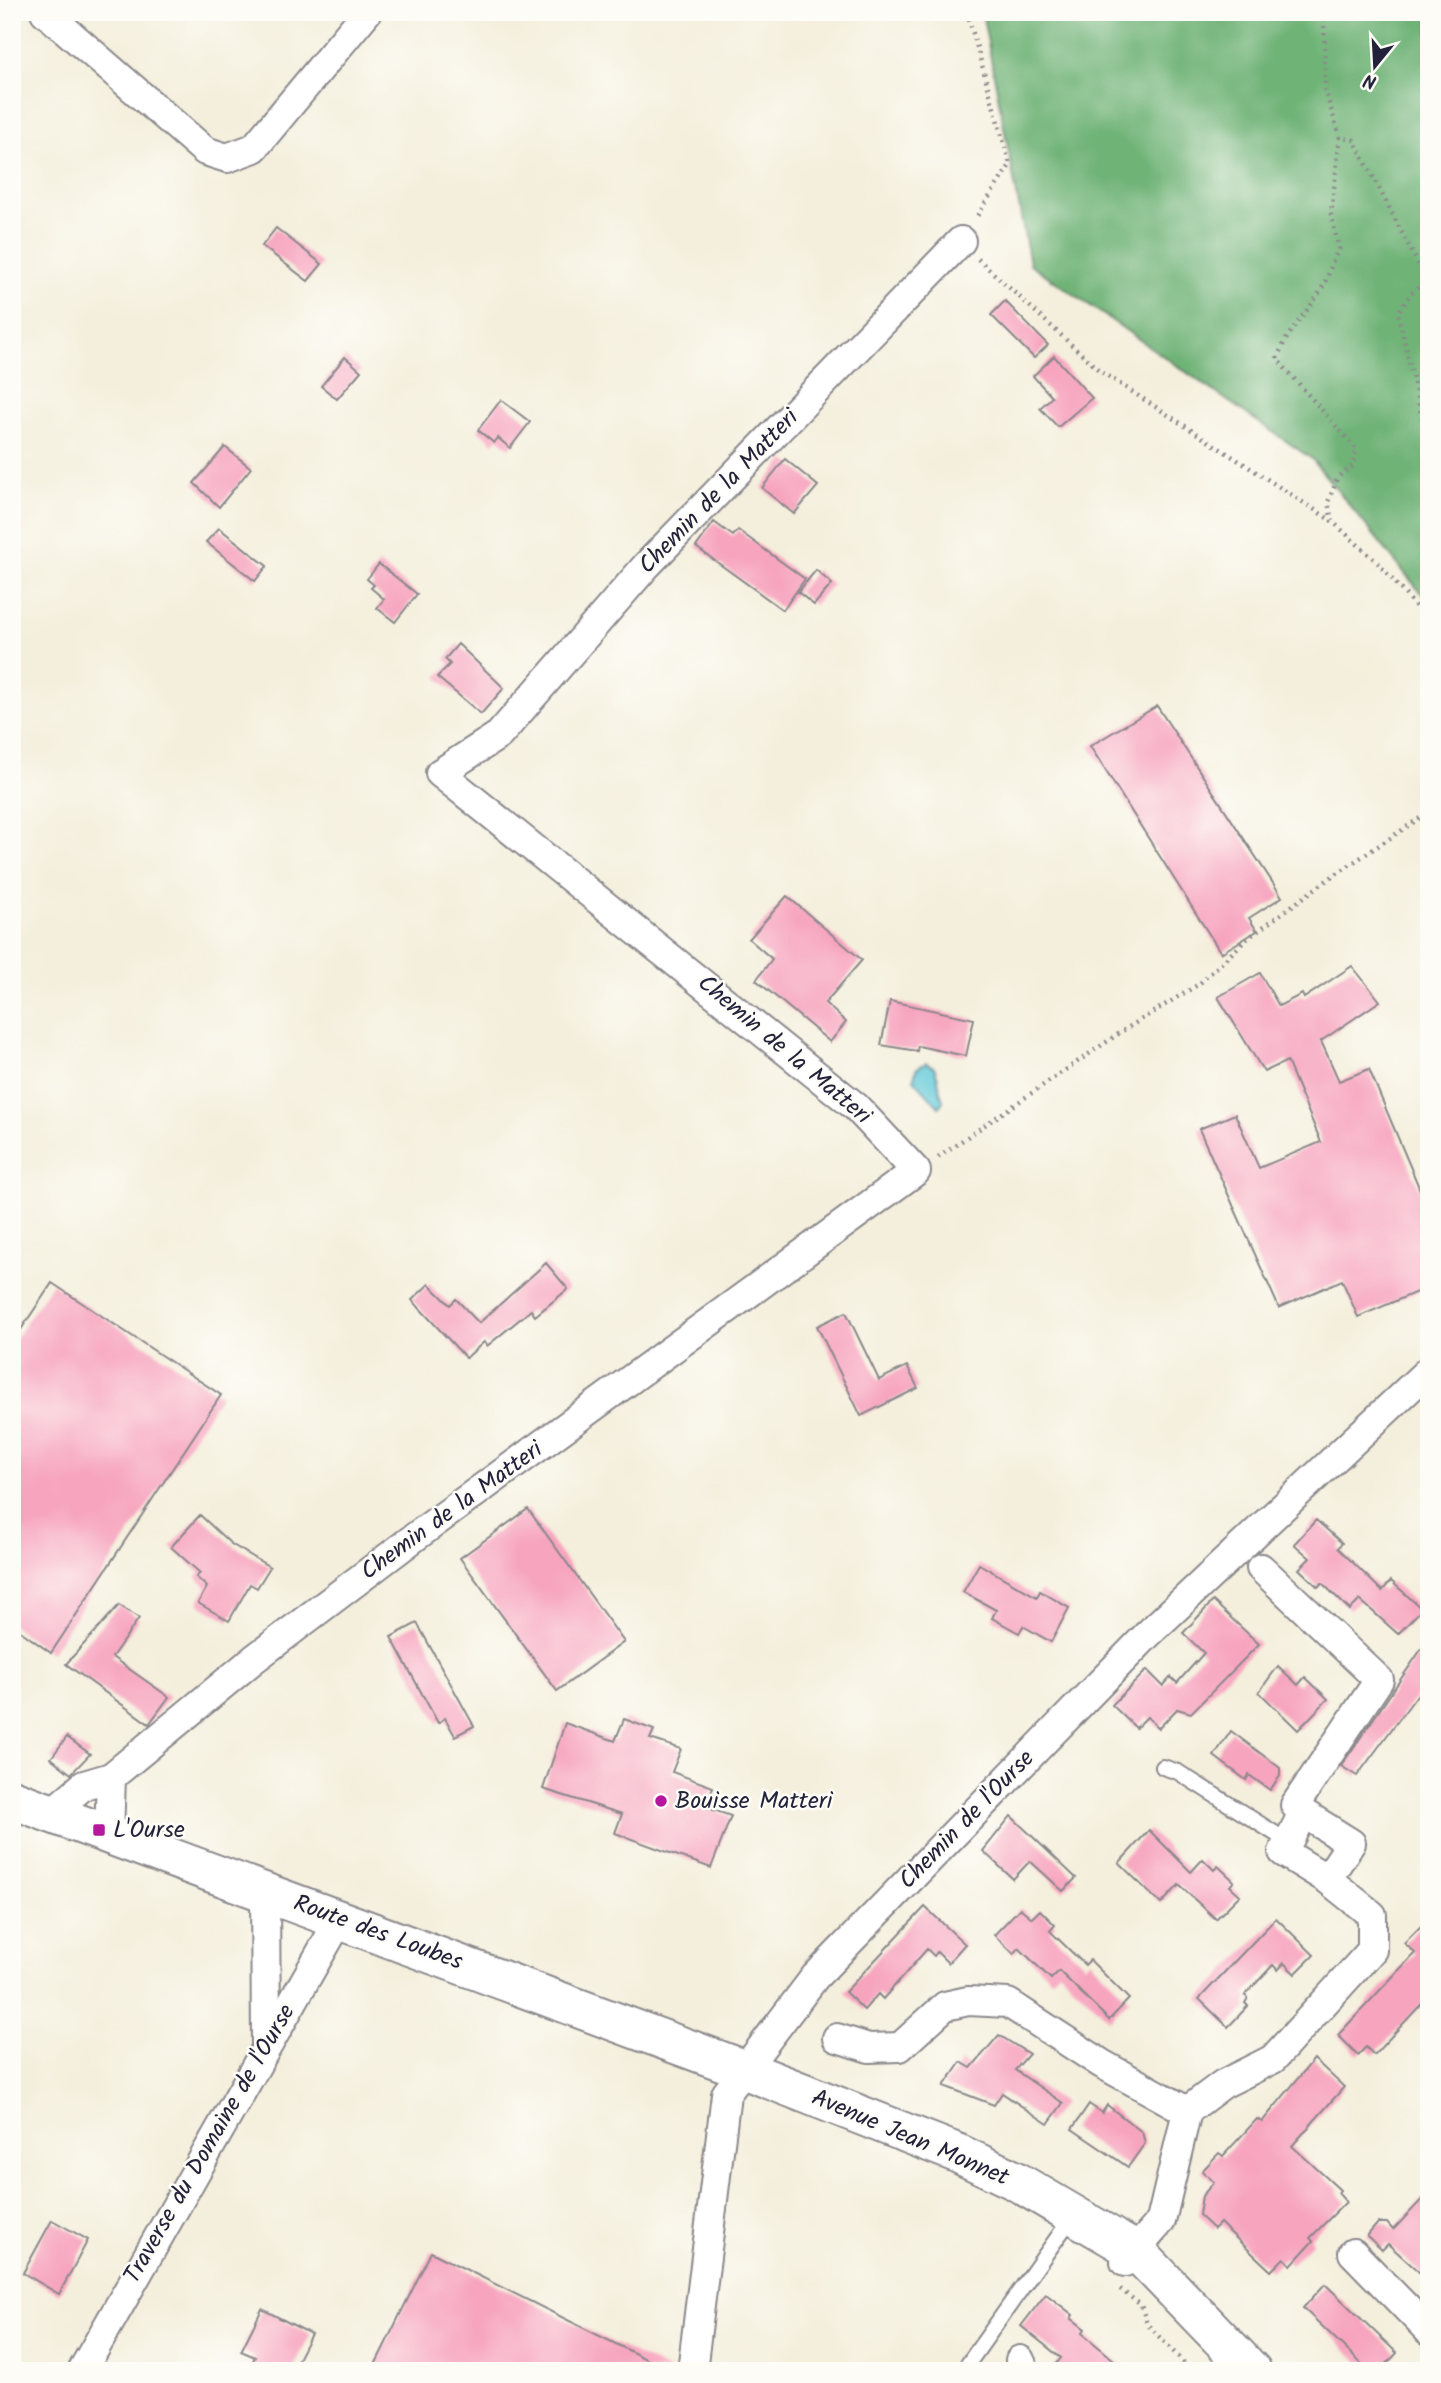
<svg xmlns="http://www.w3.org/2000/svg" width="1441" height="2383" viewBox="0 0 1441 2383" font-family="Kalam,sans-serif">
<rect width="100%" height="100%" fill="#fdfcf7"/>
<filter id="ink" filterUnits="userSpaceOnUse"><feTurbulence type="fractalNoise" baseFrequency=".0143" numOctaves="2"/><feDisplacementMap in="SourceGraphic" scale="14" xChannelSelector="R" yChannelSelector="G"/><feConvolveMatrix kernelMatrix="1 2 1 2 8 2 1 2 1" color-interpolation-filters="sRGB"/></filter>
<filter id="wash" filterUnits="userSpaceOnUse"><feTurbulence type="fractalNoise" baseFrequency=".00686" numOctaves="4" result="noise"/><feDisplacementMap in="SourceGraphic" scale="28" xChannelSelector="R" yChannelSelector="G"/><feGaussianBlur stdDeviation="1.57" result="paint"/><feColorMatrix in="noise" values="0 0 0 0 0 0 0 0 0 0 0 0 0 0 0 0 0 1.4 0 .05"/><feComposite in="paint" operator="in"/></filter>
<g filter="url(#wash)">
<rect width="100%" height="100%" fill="#f4efdc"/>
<!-- forest -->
<path fill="#6fb377" stroke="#486a59" stroke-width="2" d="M982 12H1429V603L1312 459 1030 264Z"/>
<!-- water -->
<path fill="#5dc8d7" stroke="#407589" stroke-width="2" d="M926 1063 934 1067C939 1077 939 1090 943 1101L939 1107 914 1079 916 1069Z"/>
<g id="blocks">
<!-- building -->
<g fill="#f7a4bf">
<path d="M276 228 322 264 308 281 262 246Z"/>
<path d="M1005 301 1048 345 1034 358 991 315Z"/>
<path d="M1054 356 1092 398 1058 427 1040 408 1052 397 1033 376Z"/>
<path d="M345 357 361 371 337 399 321 386Z"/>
<path d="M501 400 530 422 510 448 498 438 494 443 478 430Z"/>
<path d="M225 447 251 468 219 507 194 483Z"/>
<path d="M785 459 818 486 794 514 762 488Z"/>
<path d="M714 522 733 536 738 530 805 579 783 610 696 547Z"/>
<path d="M219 528 267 566 255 581 206 542Z"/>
<path d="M379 564 417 594 395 622 377 608 384 599 371 588 374 585 367 579Z"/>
<path d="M816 570 832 584 814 605 798 592Z"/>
<path d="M458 644 504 688 481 714 437 677 450 664 445 659Z"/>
<path d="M1157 706 1282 897 1249 918 1257 931 1221 953 1090 746Z"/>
<path d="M787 896 862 960 825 1003 846 1022 830 1042 756 980 772 959 749 939Z"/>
<path d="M1352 966 1380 1001 1321 1041 1339 1081 1369 1069 1429 1211V1275L1420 1278 1424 1289 1358 1317 1342 1280 1279 1308 1199 1129 1235 1114 1259 1168 1321 1142 1287 1061 1264 1072 1218 997 1260 973 1279 1006 1302 994 1304 998Z"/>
<path d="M890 1001 974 1019 966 1056 918 1046 917 1051 881 1045Z"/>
<path d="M546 1263 568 1289 535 1316 531 1310 487 1346 484 1342 466 1358 412 1300 429 1284 450 1305 456 1299 479 1323Z"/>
<path d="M52 1283 221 1395 51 1653 12 1625V1343Z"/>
<path d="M846 1312 879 1380 907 1366 918 1388 861 1416 817 1326Z"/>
<path d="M528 1509 624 1642 557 1691 460 1558Z"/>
<path d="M200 1515 231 1544 270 1567 257 1588 250 1584 229 1621 198 1603 207 1587 196 1577 200 1573 171 1547Z"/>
<path d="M1316 1520 1342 1543 1338 1548 1382 1591 1391 1581 1422 1609 1398 1634 1360 1600 1350 1610 1322 1583 1318 1587 1299 1569 1310 1558 1294 1544Z"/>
<path d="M979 1564 1037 1597 1040 1591 1069 1608 1051 1642 1023 1626 1019 1633 992 1618 996 1610 963 1592Z"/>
<path d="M1213 1601 1259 1644 1191 1713 1177 1709 1159 1728 1147 1717 1136 1728 1112 1705 1147 1670 1163 1686 1171 1677 1177 1683 1204 1653 1183 1633Z"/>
<path d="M119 1605 139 1618 112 1657 169 1697 149 1724 66 1664Z"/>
<path d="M417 1623 474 1726 455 1736 445 1718 438 1723 391 1637Z"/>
<path d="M1429 1638V1679L1357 1776 1341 1766Z"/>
<path d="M1278 1666 1298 1685 1305 1677 1328 1699 1298 1730 1259 1692Z"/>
<path d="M624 1719 654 1730 650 1739 681 1749 672 1772 713 1787 705 1807 731 1816 711 1868 615 1833 622 1814 543 1789 565 1723 615 1741Z"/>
<path d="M1231 1731 1280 1768V1776L1270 1790 1249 1775 1246 1780 1214 1756Z"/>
<path d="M67 1737 90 1754 71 1774 51 1758Z"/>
<path d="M1011 1816 1076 1878 1063 1891 1030 1861 1013 1879 983 1851Z"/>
<path d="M1149 1830 1191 1872 1203 1859 1214 1870 1218 1866 1234 1881 1230 1886 1240 1895 1216 1919 1179 1885 1161 1904 1119 1863Z"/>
<path d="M925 1907 965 1944 948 1963 937 1952 934 1956 927 1949 883 1999 878 1994 864 2010 845 1992Z"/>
<path d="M1020 1908 1032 1918 1040 1910 1055 1925 1050 1931 1085 1965 1090 1960 1129 1999 1109 2020 1059 1971 1051 1979 1019 1948 1014 1954 994 1935Z"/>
<path d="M1276 1918 1314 1955 1295 1974 1284 1963 1278 1970 1273 1965 1245 1995 1248 1998 1245 2003 1248 2006 1228 2027 1199 1999Z"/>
<path d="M1429 1918V1996L1374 2055 1366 2047 1358 2055 1338 2035 1415 1953 1404 1943Z"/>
<path d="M999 2035 1029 2054 1015 2070 1063 2103 1048 2124 1002 2093 994 2105 944 2086 961 2062 971 2068Z"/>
<path d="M1314 2059 1344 2087 1292 2146 1340 2190 1338 2193 1346 2202 1310 2238 1313 2241 1291 2265 1284 2258 1271 2271 1220 2223 1214 2229 1199 2215 1202 2196 1214 2182 1202 2171 1219 2153 1223 2156 1257 2119 1262 2122Z"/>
<path d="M1089 2104 1102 2113 1107 2105 1142 2132 1145 2143 1128 2167 1072 2129Z"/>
<path d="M1429 2192V2281L1388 2244 1382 2250 1367 2236 1378 2223H1387L1393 2230Z"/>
<path d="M52 2220 88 2240 59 2294 23 2273Z"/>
<path d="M431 2252 670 2371H372Z"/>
<path d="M1325 2284 1397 2353 1380 2371H1369L1303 2308Z"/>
<path d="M1046 2294 1073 2315 1071 2318 1085 2329 1082 2333 1127 2371H1051L1061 2358 1021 2326Z"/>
<path d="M262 2309 311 2334 292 2371H248L255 2357 241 2351Z"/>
</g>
</g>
</g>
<g filter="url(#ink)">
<use href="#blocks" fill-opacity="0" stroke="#8b888c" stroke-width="2"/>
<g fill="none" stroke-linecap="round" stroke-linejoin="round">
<!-- service casing -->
<g stroke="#8b888c" stroke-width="18">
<g id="service">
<path d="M1163 1767 1178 1772 1287 1841"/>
<path d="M963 2371 1072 2217"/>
</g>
</g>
<!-- minor casing -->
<g stroke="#8b888c" stroke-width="32">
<g id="minor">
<path d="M45 12 205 151 227 158 254 148 367 12"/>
<path d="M1261 1568 1379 1680 1295 1805 1303 1813"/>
<path d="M111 1777 254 1659 415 1537 916 1171 856 1107 440 773 499 735 646 566 961 241"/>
<path d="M51 1813 84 1785 111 1777 109 1834"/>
<path d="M265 1891 266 2043"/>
<path d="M837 2038 869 2048 900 2047 945 2006 968 2001 1008 2003 1102 2064 1187 2111"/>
<path d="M1353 2253 1429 2331"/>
<path d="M1125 2262 1161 2221 1187 2111 1223 2084 1273 2059 1372 1950V1915L1327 1879 1283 1852 1303 1813 1351 1843 1327 1879"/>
<path d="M1020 2360 1025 2371"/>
<path d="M82 2371 340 1919"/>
<path d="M692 2371 726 2094 815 1977 1148 1634 1429 1370"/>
</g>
</g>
<!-- secondary casing -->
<g stroke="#8b888c" stroke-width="42">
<path id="secondary" d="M12 1799 743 2069 957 2153 1016 2181 1137 2252 1252 2371"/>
</g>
<!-- path -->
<g stroke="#8b888c" stroke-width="4.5" stroke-dasharray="2 5" stroke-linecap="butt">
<path d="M967 12 1010 165 975 219"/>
<path d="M1324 12 1325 90 1340 137 1354 140 1427 281"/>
<path d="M1340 137 1331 214 1339 249C1332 260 1331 269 1326 280 1314 308 1289 325 1277 359L1356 449 1353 466 1338 477 1328 502 1332 521 1378 563 1429 622"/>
<path d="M978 259 1100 371 1332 521"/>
<path d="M1429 284 1427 281 1411 293 1398 313 1429 449"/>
<path d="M938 1157 1124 1030 1199 984 1248 938 1330 878 1429 812"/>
<path d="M1120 2289 1141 2305 1147 2324 1192 2371"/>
</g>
<!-- service -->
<use href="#service" stroke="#fff" stroke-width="14"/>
<!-- minor -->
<use href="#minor" stroke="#fff" stroke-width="28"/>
<!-- secondary -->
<use href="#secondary" stroke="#fff" stroke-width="38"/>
</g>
</g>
<!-- markers -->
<g fill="#b5179e" stroke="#fdfcf7" stroke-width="2.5">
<circle cx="661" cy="1801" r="7"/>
<rect x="92" y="1823" width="14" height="14" rx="3.5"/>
</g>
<g text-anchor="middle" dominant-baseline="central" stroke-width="5" stroke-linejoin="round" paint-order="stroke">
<!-- street labels -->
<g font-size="24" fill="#22223b" stroke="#fdfcf7">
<text transform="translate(719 492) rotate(-46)">Chemin de la Matteri</text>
<text transform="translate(784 1050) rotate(40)">Chemin de la Matteri</text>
<text transform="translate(452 1511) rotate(-36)">Chemin de la Matteri</text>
<text transform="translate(967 1820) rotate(-46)">Chemin de l'Ourse</text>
<text transform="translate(378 1933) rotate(20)">Route des Loubes</text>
<text transform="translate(910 2138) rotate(23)">Avenue Jean Monnet</text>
<text transform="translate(210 2144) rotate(-60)">Traverse du Domaine de l'Ourse</text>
</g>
<!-- poi labels -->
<g font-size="24" fill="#22223b" stroke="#fdfcf7" text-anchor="start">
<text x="675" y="1801">Bouisse Matteri</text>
<text x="113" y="1830">L'Ourse</text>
</g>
</g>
<!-- margin -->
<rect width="1441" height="2383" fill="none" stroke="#fdfcf7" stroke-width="42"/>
<!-- north arrow -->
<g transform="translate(1375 66) rotate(198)" stroke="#fdfcf7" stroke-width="5" paint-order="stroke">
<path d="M0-5L12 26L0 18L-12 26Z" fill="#22223b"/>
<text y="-10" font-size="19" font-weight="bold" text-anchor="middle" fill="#22223b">N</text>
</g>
</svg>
